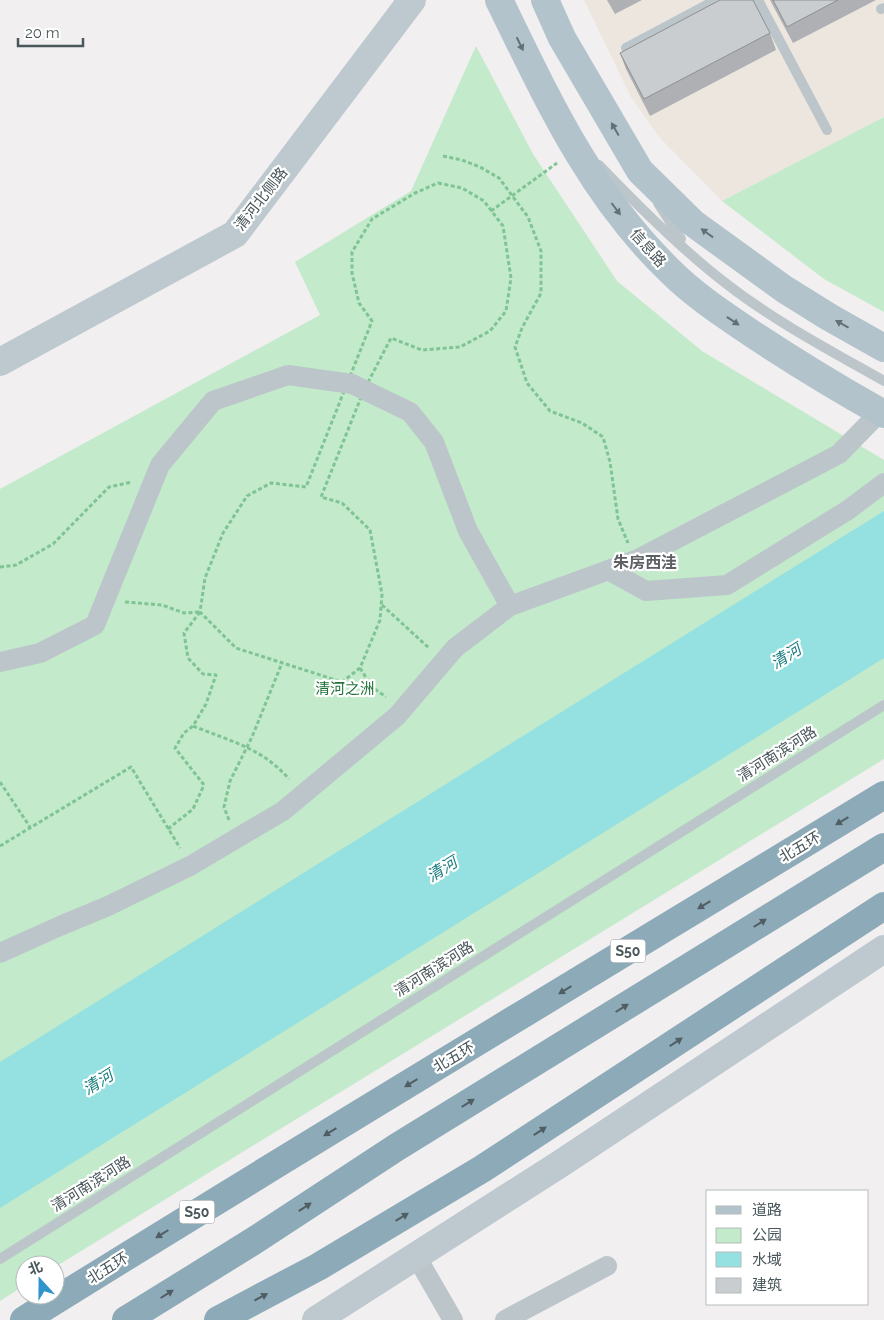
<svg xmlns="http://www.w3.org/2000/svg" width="884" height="1320" viewBox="0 0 884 1320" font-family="Raleway,'Noto Sans SC',sans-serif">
<rect width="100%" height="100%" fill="#f1eff0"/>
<!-- commercial -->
<path fill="#ece6df" d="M584 0H884V117L722 201 660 138 631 97Z"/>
<!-- green -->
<g fill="#c3eaca">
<path d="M476 46 533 154 617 281 702 351 884 460V759L55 1267V1265H25V1285L0 1301V489L320 315 295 262 411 191Z"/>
<path d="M884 117V312L824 279 722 201Z"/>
</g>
<!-- water -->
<path fill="#95e1e1" d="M884 511V658L0 1208V1062Z"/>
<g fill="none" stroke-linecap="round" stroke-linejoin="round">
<!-- path -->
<g stroke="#7fc494" stroke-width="3" stroke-dasharray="4 2.5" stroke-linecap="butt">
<path d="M443 156 462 160 480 167 499 178 528 217 541 251V293L522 328 515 347 527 383 550 411 582 423 603 437 610 462 618 519 628 543"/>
<path d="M438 183 462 188 484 201 503 226 511 278 506 311 490 331 460 347 422 350 391 338 364 390 321 497 342 503 370 530 382 594 380 620 360 668 342 682 236 648 200 612 205 578 223 533 247 496 271 483 306 487 372 321 359 303 352 273V252L372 219 415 193Z"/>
<path d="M491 211 557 163"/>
<path d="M0 567 16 565 53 544 109 487 132 482"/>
<path d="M125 602 162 605 184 613 199 612"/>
<path d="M382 605 429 648"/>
<path d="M200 612 184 633 188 658 203 674 216 675 206 704 193 726C230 741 262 748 289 779"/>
<path d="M360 668 372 687 386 697"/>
<path d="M0 782 30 827"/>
<path d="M229 820 224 807 230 781 252 737 282 663"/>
<path d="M168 829 193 809 204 785 175 748 184 733 193 726"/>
<path d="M0 846 131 767 180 848"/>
</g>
<!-- lane -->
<g stroke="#bcc6ca" stroke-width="10">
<path d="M758 0 827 130"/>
<path d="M881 9 884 8"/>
<path d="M626 48 716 0"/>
<path d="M599 165C639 207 682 250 728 285 776 322 831 351 884 381"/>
<path d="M658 203 681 239"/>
<path d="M0 1259 884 705"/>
</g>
<!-- street -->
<g stroke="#bcc6ca" stroke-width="20">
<path d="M608 570 646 591 727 585 848 510 884 483"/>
<path d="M0 662 40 653 95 625 160 465 213 401 288 375 352 384 410 412 434 442 468 531 510 606"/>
<path d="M0 953 60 926 108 906 190 866 283 811 397 716 455 648 510 606 636 560 839 454 880 412"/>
<path d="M416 1256 453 1320"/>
<path d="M505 1320 607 1266"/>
</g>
<!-- secondary -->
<g stroke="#bdc9cf" stroke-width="28">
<path d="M0 362 235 234 412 0"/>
<path d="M316 1320 560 1164 884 949"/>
</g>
<!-- primary -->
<g stroke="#b2c3cb" stroke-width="28">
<path d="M499 0C547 98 590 194 670 271 694 295 723 314 751 333 795 362 839 389 884 414"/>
<path d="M545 0 562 38 640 171 693 223 784 289 829 317 884 348"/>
</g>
<!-- highway -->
<g stroke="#8daab8" stroke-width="28">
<path d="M24 1320C309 1142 597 970 884 795"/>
<path d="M126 1320 252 1242 397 1147 884 847"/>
<path d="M218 1320 318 1267 482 1169 884 906"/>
</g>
</g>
<!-- wall -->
<g fill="#aeb0b3">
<path d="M607 0H642L615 14Z"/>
<path d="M770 0H876L793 43Z"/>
<path d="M770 33 776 50 650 116 626 69 620 53Z"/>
</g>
<!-- building -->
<g fill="#cacdd0" stroke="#8d9092">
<path d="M720 0H753L770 33 644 99 620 53Z"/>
<path d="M773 0H838L787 27Z"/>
</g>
<!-- one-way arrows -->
<defs><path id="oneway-solid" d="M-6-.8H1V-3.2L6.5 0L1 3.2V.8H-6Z" transform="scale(1.25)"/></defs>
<g fill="#637176">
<use href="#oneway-solid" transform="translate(520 44) rotate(64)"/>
<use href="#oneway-solid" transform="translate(615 129) rotate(-120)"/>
<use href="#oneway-solid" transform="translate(616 209) rotate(53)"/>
<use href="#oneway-solid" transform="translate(707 233) rotate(-144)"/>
<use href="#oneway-solid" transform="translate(733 321) rotate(34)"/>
<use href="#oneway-solid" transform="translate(842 324) rotate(-151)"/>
</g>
<g fill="#505e63">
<use href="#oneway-solid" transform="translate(842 821) rotate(149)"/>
<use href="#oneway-solid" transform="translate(704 905) rotate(149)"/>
<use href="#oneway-solid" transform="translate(760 923) rotate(-32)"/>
<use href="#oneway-solid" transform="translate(565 990) rotate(149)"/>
<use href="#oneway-solid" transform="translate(622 1008) rotate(-32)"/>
<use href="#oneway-solid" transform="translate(676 1042) rotate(-33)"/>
<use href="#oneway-solid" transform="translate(411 1083) rotate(149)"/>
<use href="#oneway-solid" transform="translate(468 1103) rotate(-32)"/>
<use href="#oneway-solid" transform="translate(540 1131) rotate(-33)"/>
<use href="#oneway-solid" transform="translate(330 1132) rotate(149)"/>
<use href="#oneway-solid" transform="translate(305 1207) rotate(-33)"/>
<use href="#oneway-solid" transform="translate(402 1217) rotate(-31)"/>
<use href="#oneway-solid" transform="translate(162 1234) rotate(148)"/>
<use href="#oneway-solid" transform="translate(167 1294) rotate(-32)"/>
<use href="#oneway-solid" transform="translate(261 1297) rotate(-28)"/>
</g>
<g text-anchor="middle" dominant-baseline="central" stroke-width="4.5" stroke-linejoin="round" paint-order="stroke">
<!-- shield labels -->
<g fill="#fff" stroke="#80898c" stroke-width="1">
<rect x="610.5" y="939.5" width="35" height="23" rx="4"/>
<rect x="179.5" y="1200.5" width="35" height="23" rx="4"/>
</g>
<g font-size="14" font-weight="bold" fill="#49565a">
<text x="628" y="951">S50</text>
<text x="197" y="1212">S50</text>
</g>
<!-- street labels -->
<g font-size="15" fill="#49565a" stroke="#fff">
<text transform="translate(261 199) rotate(-52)">清河北侧路</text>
<text transform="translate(648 248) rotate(48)">信息路</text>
<text transform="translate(777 754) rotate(-32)">清河南滨河路</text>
<text transform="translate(800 847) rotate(-31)">北五环</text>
<text transform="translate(434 969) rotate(-32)">清河南滨河路</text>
<text transform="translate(454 1057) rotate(-31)">北五环</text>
<text transform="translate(91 1184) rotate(-32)">清河南滨河路</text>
<text transform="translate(108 1268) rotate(-32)">北五环</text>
</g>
<!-- park labels -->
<g font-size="15" fill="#22733b" stroke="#fff">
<text x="345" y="689">清河之洲</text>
</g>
<!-- neighbourhood labels -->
<g font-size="16" font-weight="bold" fill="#5d6163" stroke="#fff">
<text x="645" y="562">朱房西洼</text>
</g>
<!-- water labels -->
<g font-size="16" font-style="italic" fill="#1b7d7e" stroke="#fff">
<text transform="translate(786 656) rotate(-32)">清河</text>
<text transform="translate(442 869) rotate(-32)">清河</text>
<text transform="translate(98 1082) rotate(-32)">清河</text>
</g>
</g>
<!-- legend -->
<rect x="706" y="1190" width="162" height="115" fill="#ffffff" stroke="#b6bbbd"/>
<rect x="716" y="1206" width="25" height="8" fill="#b2c3cb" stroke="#b6bbbd"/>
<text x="752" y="1215" font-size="15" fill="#49565a">道路</text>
<rect x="716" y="1228" width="25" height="15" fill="#c3eaca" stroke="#b6bbbd"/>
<text x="752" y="1240" font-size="15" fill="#49565a">公园</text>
<rect x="716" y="1252" width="25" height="15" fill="#95e1e1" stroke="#b6bbbd"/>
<text x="752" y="1265" font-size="15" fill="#49565a">水域</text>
<rect x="716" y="1278" width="25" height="15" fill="#cacdd0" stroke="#b6bbbd"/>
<text x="752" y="1290" font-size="15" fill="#49565a">建筑</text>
<!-- north arrow -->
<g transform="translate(40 1280) rotate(339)"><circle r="24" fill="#ffffff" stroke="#b6bbbd"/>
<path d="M0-4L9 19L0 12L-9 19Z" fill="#2f93cc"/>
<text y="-8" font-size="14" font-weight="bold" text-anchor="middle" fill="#49565a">北</text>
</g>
<!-- scale -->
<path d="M18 38v8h65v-8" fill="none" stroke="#49565a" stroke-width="2.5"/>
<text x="25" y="38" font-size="15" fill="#49565a" stroke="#ffffff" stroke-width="4" paint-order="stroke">20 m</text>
</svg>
